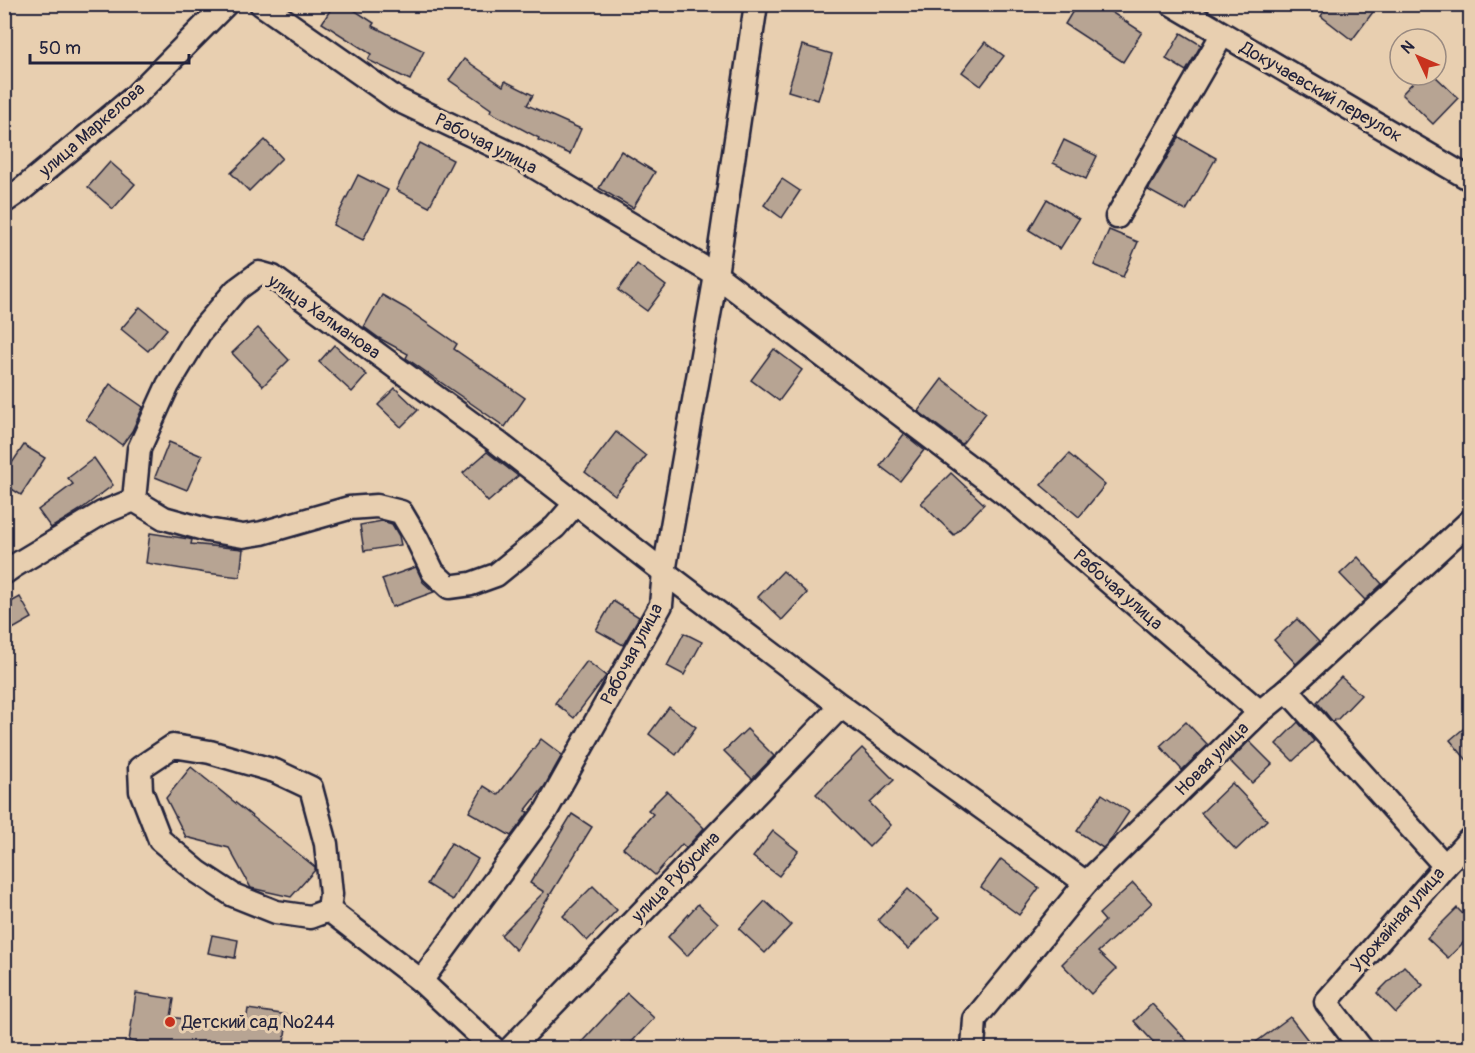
<svg xmlns="http://www.w3.org/2000/svg" width="1475" height="1053" viewBox="0 0 1475 1053" font-family="Pangolin,sans-serif">
<rect width="100%" height="100%" fill="#e8cfb0"/>
<filter id="ink" filterUnits="userSpaceOnUse"><feTurbulence type="fractalNoise" baseFrequency=".0167" numOctaves="2"/><feDisplacementMap in="SourceGraphic" scale="12" xChannelSelector="R" yChannelSelector="G"/><feConvolveMatrix kernelMatrix="1 2 1 2 8 2 1 2 1" color-interpolation-filters="sRGB"/></filter>
<g filter="url(#ink)">
<!-- building -->
<g fill="#b7a493" stroke="#22223b" stroke-width="1.5">
<path d="M334 4H345L374 23 372 26 424 51 410 80 368 60 371 54 322 23Z"/>
<path d="M1077 4H1099L1142 32 1123 62 1065 24Z"/>
<path d="M1329 4H1379L1352 40 1321 16Z"/>
<path d="M1181 33 1201 45 1186 71 1166 59Z"/>
<path d="M985 42 1004 56 981 86 962 72Z"/>
<path d="M802 45 832 54 818 100 788 91Z"/>
<path d="M464 59 503 86 505 81 533 95 527 105 581 129 570 154 538 140 539 138 490 112 491 109 449 80Z"/>
<path d="M1420 75H1434L1458 98 1433 124 1402 94Z"/>
<path d="M1179 137 1216 158 1186 211 1148 190Z"/>
<path d="M265 140 282 158 249 191 231 173Z"/>
<path d="M1064 140 1097 156 1086 179 1053 163Z"/>
<path d="M420 143 453 160 429 207 396 190Z"/>
<path d="M621 151 655 172 633 208 599 188Z"/>
<path d="M110 162 135 184 113 209 88 187Z"/>
<path d="M358 175 388 190 363 240 333 225Z"/>
<path d="M782 179 800 191 782 218 764 205Z"/>
<path d="M1047 199 1079 219 1060 249 1029 230Z"/>
<path d="M1109 230 1138 242 1123 277 1094 265Z"/>
<path d="M637 264 666 286 647 311 618 290Z"/>
<path d="M382 295 405 308 457 344 454 349 525 398 505 427 406 358 408 354 379 338 364 327Z"/>
<path d="M140 307 167 329 148 351 121 329Z"/>
<path d="M258 328 289 360 263 386 232 353Z"/>
<path d="M334 345 367 375 352 392 319 362Z"/>
<path d="M774 349 802 370 779 401 751 380Z"/>
<path d="M942 379 986 413 962 444 918 411Z"/>
<path d="M110 384 143 407 132 431 122 445 86 419Z"/>
<path d="M395 388 418 410 401 427 378 405Z"/>
<path d="M616 432 646 456 615 495 585 472Z"/>
<path d="M904 434 924 450 900 481 880 466Z"/>
<path d="M169 442 202 456 187 490 155 477Z"/>
<path d="M24 445 45 458 21 495 4 484V475Z"/>
<path d="M487 452 518 476 488 502 463 473Z"/>
<path d="M1069 454 1105 485 1079 517 1041 485Z"/>
<path d="M94 458 113 485 80 510 51 528 38 510 73 484 68 478Z"/>
<path d="M951 473 984 504 954 535 921 503Z"/>
<path d="M382 521 392 524 399 536 401 545 364 551 360 525Z"/>
<path d="M150 533 189 539 192 540 191 544 243 549 240 577 206 573 146 563Z"/>
<path d="M1358 557 1382 584 1365 600 1340 574Z"/>
<path d="M416 567 423 582 434 592 392 607 382 579Z"/>
<path d="M783 571 807 593 782 620 758 597Z"/>
<path d="M20 597 32 618 4 634V606Z"/>
<path d="M613 601 639 617 623 645 596 630Z"/>
<path d="M1297 619 1319 642 1296 664 1274 640Z"/>
<path d="M684 633 702 642 684 675 667 666Z"/>
<path d="M587 661 606 676 574 718 555 703Z"/>
<path d="M1341 677 1361 695 1337 720 1336 719 1333 722 1317 702Z"/>
<path d="M669 707 696 727 676 755 649 734Z"/>
<path d="M1186 722 1208 745 1182 770 1160 746Z"/>
<path d="M1298 722 1314 741 1293 761 1276 744Z"/>
<path d="M1470 723V764L1450 740Z"/>
<path d="M747 729 774 756 752 779 724 751Z"/>
<path d="M541 739 562 755 544 787 525 811 528 812 526 816 511 836 469 812 484 786 498 795Z"/>
<path d="M1249 741 1272 764 1252 783 1230 761Z"/>
<path d="M862 748 894 780 870 803 891 825 869 847 816 794Z"/>
<path d="M191 767 315 867V870L291 897 251 888 229 848 186 837 166 798Z"/>
<path d="M1232 783 1267 820 1236 850 1201 813Z"/>
<path d="M667 791 704 828 686 848 682 844 655 875 623 848 653 814 648 810Z"/>
<path d="M1102 794 1129 812 1109 842 1103 848 1077 831Z"/>
<path d="M572 814 592 827 550 895 548 894 550 895 516 950 501 935 544 892 530 883Z"/>
<path d="M773 831 798 851 779 876 753 857Z"/>
<path d="M451 843 478 859 453 900 427 884Z"/>
<path d="M1001 859 1039 888 1019 915 981 887Z"/>
<path d="M1133 883 1152 903 1098 952 1116 969 1091 994 1062 964 1105 921 1099 914Z"/>
<path d="M593 886 617 910 587 941 563 916Z"/>
<path d="M908 889 939 918 908 949 878 920Z"/>
<path d="M765 901 791 925 765 953 739 929Z"/>
<path d="M698 904 718 923 687 956 668 937Z"/>
<path d="M1457 908 1470 921V936L1448 958 1427 938Z"/>
<path d="M212 935 238 940 235 958 208 953Z"/>
<path d="M1404 966 1423 985 1396 1013 1377 993Z"/>
<path d="M136 993 174 999 171 1017 245 1028 248 1009 288 1015 283 1048H139L140 1043 129 1041Z"/>
<path d="M627 993 654 1018 626 1048H576Z"/>
<path d="M1152 1004 1194 1048H1159L1134 1021Z"/>
<path d="M1290 1017 1314 1048H1248Z"/>
</g>
<g fill="none" stroke-linecap="round" stroke-linejoin="round">
<!-- minor casing -->
<g stroke="#22223b" stroke-width="27">
<g id="minor">
<path d="M261 4 398 100 518 157 716 275 1016 502 1260 712"/>
<path d="M1172 4 1470 179"/>
<path d="M4 202 20 191 133 98 226 4"/>
<path d="M1117 217 1222 35"/>
<path d="M134 500 164 518 207 530 243 536 262 533 349 508 377 506 401 512 417 539 433 572 449 587 471 584 496 575 555 527 575 504"/>
<path d="M4 573 14 566 102 513 134 500 139 449 168 385 200 332 236 290 259 273 273 277 497 442 664 572 841 706"/>
<path d="M1287 690 1445 866"/>
<path d="M329 910 310 917 276 912 233 895 198 872 160 840 141 791 140 768 173 746 210 752 275 771 311 788 326 844 331 894 329 910 421 981 493 1048"/>
<path d="M421 981 546 811 661 605 664 572 716 275 756 4"/>
<path d="M511 1048 841 706 1086 883"/>
<path d="M973 1048 975 1019 1086 883 1260 712 1287 690 1470 521"/>
<path d="M1361 1048 1326 1002 1445 866 1470 839"/>
</g>
</g>
<!-- minor -->
<use href="#minor" stroke="#e8cfb0" stroke-width="22"/>
</g>
</g>
<!-- markers -->
<circle fill="#c8321e" stroke="#e8cfb0" stroke-width="2" cx="170" cy="1022" r="6"/>
<g text-anchor="middle" dominant-baseline="central" stroke-width="6" stroke-linejoin="round" paint-order="stroke">
<!-- street labels -->
<g font-size="18" fill="#22223b" stroke="#e8cfb0">
<text transform="translate(1321 92) rotate(30)">Докучаевский переулок</text>
<text transform="translate(92 130) rotate(-41)">улица Маркелова</text>
<text transform="translate(486 144) rotate(27)">Рабочая улица</text>
<text transform="translate(324 317) rotate(35)">улица Халманова</text>
<text transform="translate(1118 590) rotate(41)">Рабочая улица</text>
<text transform="translate(632 654) rotate(-62)">Рабочая улица</text>
<text transform="translate(1212 759) rotate(-45)">Новая улица</text>
<text transform="translate(676 877) rotate(-46)">улица Рубусина</text>
<text transform="translate(1398 920) rotate(-49)">Урожайная улица</text>
</g>
<!-- poi labels -->
<g font-size="18" fill="#22223b" stroke="#e8cfb0" text-anchor="start">
<text x="182" y="1022">Детский сад №244</text>
</g>
</g>
<!-- margin -->
<rect width="1475" height="1053" fill="none" stroke="#e8cfb0" stroke-width="24"/>
<rect x="12" y="12" width="1451" height="1029" fill="none" stroke="#22223b" stroke-width="2" filter="url(#ink)"/>
<!-- north arrow -->
<g transform="translate(1418 57) rotate(314)"><circle r="28" fill="#e8cfb0" stroke="#998a81" stroke-width="1.5"/>
<path d="M0-4.5L10 22L0 15L-10 22Z" fill="#c8321e"/>
<text y="-9" font-size="16" font-weight="bold" text-anchor="middle" fill="#22223b">N</text>
</g>
<!-- scale -->
<path d="M30 54v9h159v-9" fill="none" stroke="#22223b" stroke-width="3"/>
<text x="39" y="54" font-size="18" fill="#22223b" stroke="#e8cfb0" stroke-width="4.5" paint-order="stroke">50 m</text>
</svg>
